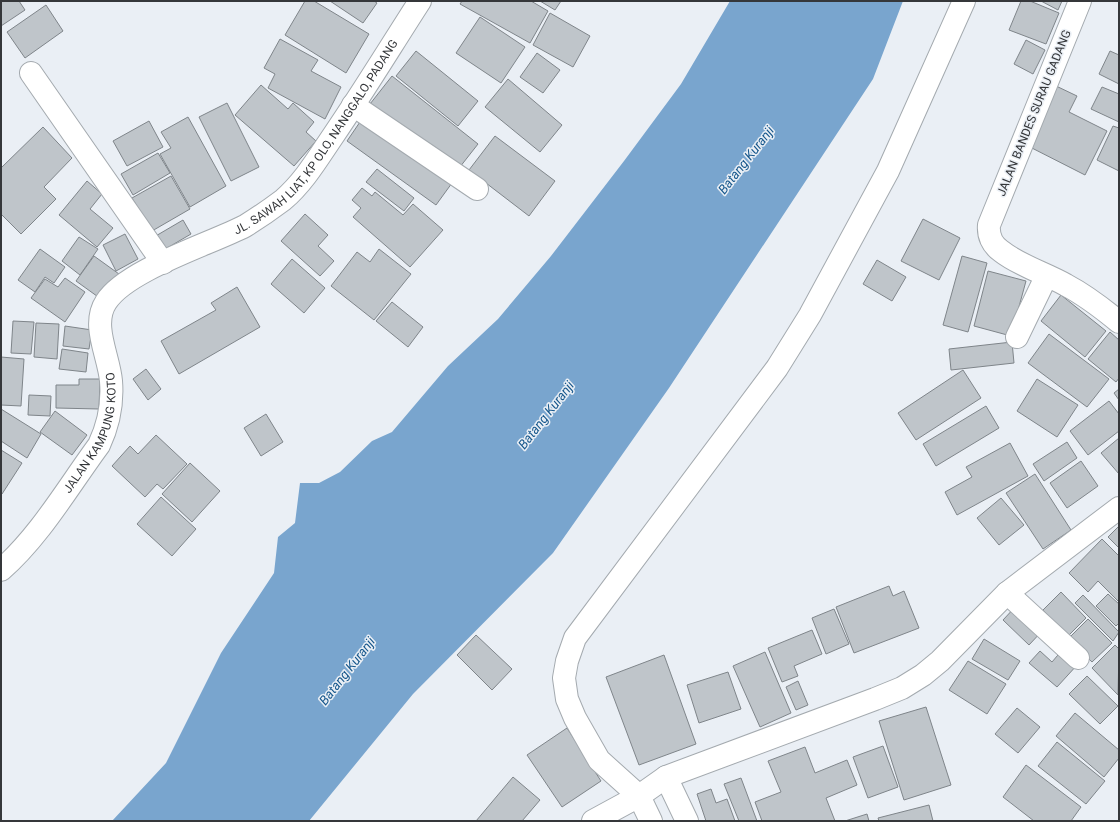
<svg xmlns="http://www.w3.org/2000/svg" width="1120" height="822" viewBox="0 0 1120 822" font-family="Roboto,sans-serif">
<rect width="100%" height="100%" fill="#eaeff5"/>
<!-- water -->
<path fill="#79a5ce" d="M730 1H903L873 79 669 388 553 553 413 694 309 821H112L166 763 221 653 274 573 278 537 295 523 300 483H319L340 472 372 441 392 432 448 366 498 319 551 256 624 161 681 84Z"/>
<!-- building -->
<g fill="#bfc5ca" stroke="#7f858a">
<path d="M1 1H19L25 10 1 26Z"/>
<path d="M305 1H314L369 34 346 73 285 35Z"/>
<path d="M330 1H374L377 3 363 23Z"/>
<path d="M462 1H531L548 11 530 43 460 4Z"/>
<path d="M540 1H561L555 10Z"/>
<path d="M1021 1H1030L1059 13 1046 44 1009 30Z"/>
<path d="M1041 1H1062L1058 10Z"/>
<path d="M46 5 63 31 25 58 7 32Z"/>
<path d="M550 13 590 36 573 67 533 45Z"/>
<path d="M480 17 525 47 501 83 456 53Z"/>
<path d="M280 39 318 60 311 71 341 87 325 119 268 88 275 74 264 68Z"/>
<path d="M1026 40 1045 50 1033 74 1014 64Z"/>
<path d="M416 51 478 101 458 126 396 76Z"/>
<path d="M1110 51 1119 55V84L1099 74Z"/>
<path d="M537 53 560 70 543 93 520 77Z"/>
<path d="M392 76 478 144 456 172 370 104Z"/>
<path d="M508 79 562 125 540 152 485 107Z"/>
<path d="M261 85 288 109 293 103 314 122 306 132 316 141 294 166 235 115Z"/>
<path d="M1054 85 1077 96 1069 112 1107 131 1085 175 1024 144Z"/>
<path d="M1102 87 1119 94V122L1091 109Z"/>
<path d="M227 103 259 167 231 181 199 117Z"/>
<path d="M188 117 226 186 190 207 160 154 171 148 161 132Z"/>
<path d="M362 119 452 183 436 205 347 141Z"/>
<path d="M149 121 163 147 127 166 113 141Z"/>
<path d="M1113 126 1119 128V171L1097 160Z"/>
<path d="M43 127 72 158 44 187 56 199 21 234 1 214V168Z"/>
<path d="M495 136 555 181 529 216 469 170Z"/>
<path d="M158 153 170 173 133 195 121 174Z"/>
<path d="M377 169 414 198 404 211 366 182Z"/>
<path d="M171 176 190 209 152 231 132 198Z"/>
<path d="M87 181 102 194 90 209 113 228 97 247 59 215Z"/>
<path d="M362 188 372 196 375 192 403 215 413 204 443 230 410 267 353 217 361 208 352 200Z"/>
<path d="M305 214 328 235 318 246 334 261 320 276 281 241Z"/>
<path d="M923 219 960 238 939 280 901 261Z"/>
<path d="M183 220 191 234 162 251 154 237Z"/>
<path d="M125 234 138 259 116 271 103 245Z"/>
<path d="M79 237 98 249 80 275 62 261Z"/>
<path d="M40 249 65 267 54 283 45 277 35 292 18 280Z"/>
<path d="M379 249 411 274 374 320 331 286 357 252 370 262Z"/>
<path d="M94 256 119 274 101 299 76 281Z"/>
<path d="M962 256 987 263 968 332 943 325Z"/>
<path d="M292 259 325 288 304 313 271 284Z"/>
<path d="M877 260 906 277 892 301 863 284Z"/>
<path d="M988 271 1026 281 1011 336 974 326Z"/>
<path d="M65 278 85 292 65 322 31 298 45 279 58 287Z"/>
<path d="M237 287 260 327 179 374 161 341 216 310 211 303Z"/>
<path d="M1061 295 1106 331 1085 357 1041 321Z"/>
<path d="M392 302 423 327 408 347 376 321Z"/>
<path d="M13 321 34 322 31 354 11 353Z"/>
<path d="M36 323 59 324 57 359 34 357Z"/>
<path d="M65 326 92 330 89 349 63 346Z"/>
<path d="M1110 332 1119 340V378L1116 382 1088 359Z"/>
<path d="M1049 334 1109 379 1087 407 1028 363Z"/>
<path d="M1012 342 1014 363 951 370 949 349Z"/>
<path d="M62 349 88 353 86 372 59 369Z"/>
<path d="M1 357 24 359 21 406 1 405Z"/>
<path d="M146 369 161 389 148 400 133 379Z"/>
<path d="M963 370 981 398 916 440 898 413Z"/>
<path d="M79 379H100L99 409 56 408V385H79Z"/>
<path d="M1037 379 1078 405 1057 437 1017 411Z"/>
<path d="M1119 389V400L1114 393Z"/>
<path d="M29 395 51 396 50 416 28 415Z"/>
<path d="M1109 401 1119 414V431L1088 455 1070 431Z"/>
<path d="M986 406 999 428 936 466 923 444Z"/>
<path d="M1 409 41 434 27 458 1 441Z"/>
<path d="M55 411 87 435 72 455 40 432Z"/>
<path d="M266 414 283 442 261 456 244 428Z"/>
<path d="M156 435 187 464 163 489 157 484 145 497 112 466 130 446 138 454Z"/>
<path d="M1119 438V474L1101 453Z"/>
<path d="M1067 442 1077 458 1044 481 1033 464Z"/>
<path d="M1010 443 1028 476 957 515 945 492 972 477 966 467Z"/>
<path d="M1 450 22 463 2 494H1Z"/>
<path d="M1081 461 1098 486 1067 508 1050 483Z"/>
<path d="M190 463 220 491 192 522 162 494Z"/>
<path d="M1035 474 1071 530 1043 549 1006 493Z"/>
<path d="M161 497 196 529 172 556 137 524Z"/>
<path d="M1001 498 1024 525 999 545 977 518Z"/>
<path d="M1119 526V548L1108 537Z"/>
<path d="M1102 539 1119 556V602L1098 581 1088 592 1069 573Z"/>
<path d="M889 586 893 596 904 591 919 628 854 653 836 607Z"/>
<path d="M1061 592 1086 618 1068 636 1043 610Z"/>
<path d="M1108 594 1119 604V623L1116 626 1096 606Z"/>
<path d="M1083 595 1119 632 1113 641 1075 603Z"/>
<path d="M1017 605 1043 630 1029 645 1003 620Z"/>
<path d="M834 609 849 644 826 654 812 618Z"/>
<path d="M1088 619 1112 643 1092 662 1068 639Z"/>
<path d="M812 630 822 654 794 666 798 676 782 682 768 648Z"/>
<path d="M476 635 512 669 492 690 457 655Z"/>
<path d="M984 639 1020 661 1008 680 972 659Z"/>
<path d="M1115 645 1119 649 1118 695 1092 668Z"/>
<path d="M1063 649 1078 664 1057 687 1029 663 1040 651 1052 662Z"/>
<path d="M765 652 791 713 760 727 733 666Z"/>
<path d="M664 655 696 744 639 765 606 677Z"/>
<path d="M968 661 1006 684 987 714 949 690Z"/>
<path d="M728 672 741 709 699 723 687 685Z"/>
<path d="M1087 676 1118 706 1100 724 1069 694Z"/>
<path d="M798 681 808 705 796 710 786 687Z"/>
<path d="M926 707 951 785 904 800 879 721Z"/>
<path d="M1017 708 1040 727 1018 753 995 734Z"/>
<path d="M1075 713 1119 750V758L1104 777 1056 736Z"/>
<path d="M567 728 601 781 562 807 527 755Z"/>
<path d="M1057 742 1105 781 1086 804 1038 766Z"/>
<path d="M883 746 898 787 868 798 853 757Z"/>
<path d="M805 747 815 773 847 760 857 785 826 798 835 821H762L755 802 781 792 768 761Z"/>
<path d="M1026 765 1081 807 1071 821H1034L1003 797Z"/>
<path d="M513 777 540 800 522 821H476Z"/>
<path d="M741 778 757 821H739L724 784Z"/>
<path d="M711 789 716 803 727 799 735 821H706L697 794Z"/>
<path d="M929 805 933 821H879L878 818Z"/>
<path d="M867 814 869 821H845Z"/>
</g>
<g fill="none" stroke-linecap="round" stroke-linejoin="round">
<!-- minor casing -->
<g stroke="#a4aaaf" stroke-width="24">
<g id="minor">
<path d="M1080 1 989 225C988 235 992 245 1001 251 1020 266 1045 273 1066 285 1085 295 1102 308 1119 322"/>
<path d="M31 73 163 263"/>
<path d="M353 105 477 189"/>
<path d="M1017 337 1046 277"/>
<path id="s1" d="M1 570C40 536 68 487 99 445 109 424 113 405 111 381 109 356 91 325 106 302 126 270 210 244 245 226 258 218 271 209 283 200 304 182 318 158 333 136 363 92 391 46 420 1"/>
<path d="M1007 593 1078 658"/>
<path d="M666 777 687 821"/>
<path d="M593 821 639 796 666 777 875 699 902 688 923 675 940 661 1007 593 1119 508"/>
<path d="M651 821 639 796 599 760 575 718 567 699 564 678 567 661 575 638 777 368 810 315 888 171 964 1"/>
</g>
</g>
<!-- minor -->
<use href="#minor" stroke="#fff" stroke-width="22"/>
</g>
<g text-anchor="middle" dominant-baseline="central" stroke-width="3" stroke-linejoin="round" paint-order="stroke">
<!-- street labels -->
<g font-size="12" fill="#35373a" stroke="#eaeff5">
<text transform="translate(1034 113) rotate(-68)">JALAN BANDES SURAU GADANG</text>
<text stroke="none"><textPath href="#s1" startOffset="581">JL. SAWAH LIAT, KP OLO, NANGGALO, PADANG</textPath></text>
<text stroke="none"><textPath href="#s1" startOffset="168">JALAN KAMPUNG KOTO</textPath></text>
</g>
<!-- water labels -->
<g font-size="13" font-style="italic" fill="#16578c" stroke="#eaeff5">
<text transform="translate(746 160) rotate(-52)">Batang Kuranji</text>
<text transform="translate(546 415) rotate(-52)">Batang Kuranji</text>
<text transform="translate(347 671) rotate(-52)">Batang Kuranji</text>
</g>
</g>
<!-- border -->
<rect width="1120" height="822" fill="none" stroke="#35373a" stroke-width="4"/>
</svg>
